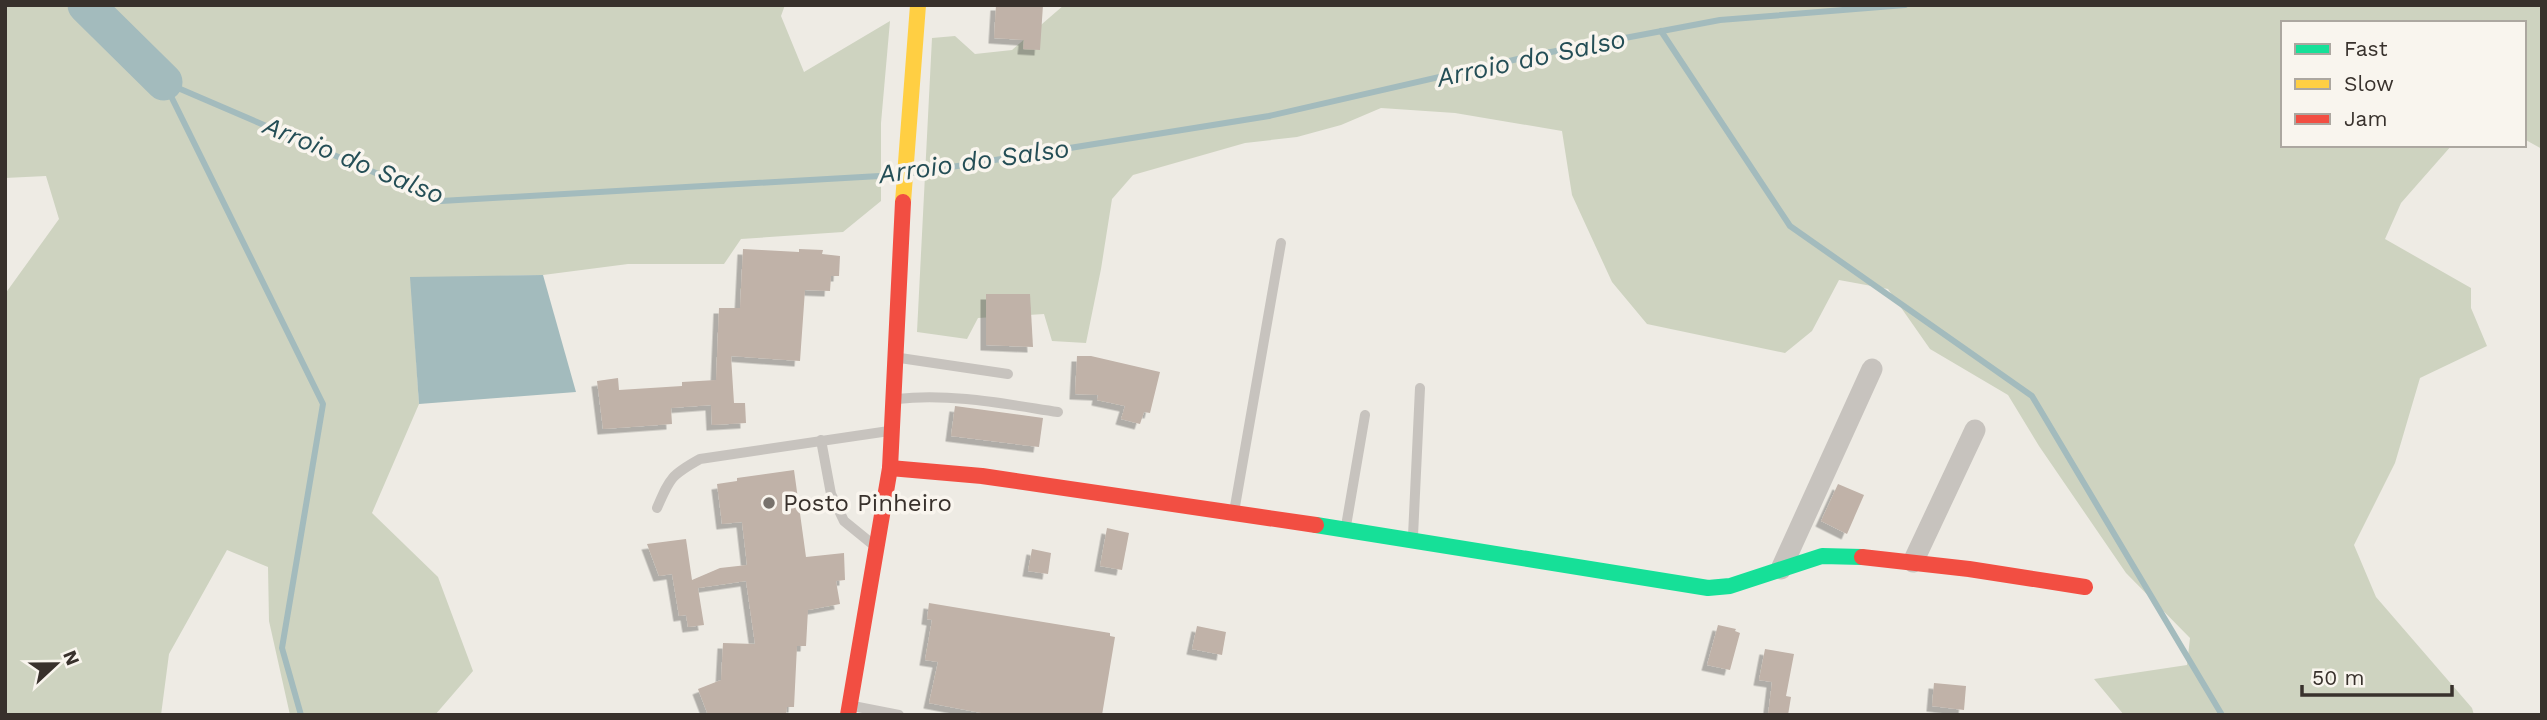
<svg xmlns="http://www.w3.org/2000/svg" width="2547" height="720" viewBox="0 0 2547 720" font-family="'Work Sans',sans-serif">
<defs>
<filter id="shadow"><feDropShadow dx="-5.5" dy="5.5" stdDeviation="0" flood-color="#0004"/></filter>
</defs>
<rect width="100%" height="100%" fill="#eeebe4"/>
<!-- green -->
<g fill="#ced3c0">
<path d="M5 5H785L781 16 804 72 890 21 881 123V201L843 232 741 239 724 264H628L543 275 411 278 419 404 372 513 438 577 473 671 435 715H290L269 621 268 567 227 550 169 654 161 715H5V294L59 219 46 176 5 178Z"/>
<path d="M1064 5H2542V149L2524 139V23H2283V145H2452L2401 203 2385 239 2471 288V308L2487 346 2420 378 2395 463 2354 545 2376 597 2472 708 2474 715H2124L2094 679 2187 665 2190 638 2126 573 2039 446 2008 395 1930 349 1888 289 1839 280 1812 331 1785 353 1647 324 1612 282 1572 195 1562 131 1455 113 1381 108 1341 125 1297 137 1245 143 1133 175 1112 199 1101 269 1086 343 1052 341 1044 314 978 318 967 339 917 332 932 38 955 36 975 54 1012 50Z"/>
</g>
<!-- water -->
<path fill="#a3bbbd" d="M543 275 576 392 419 404 410 277Z"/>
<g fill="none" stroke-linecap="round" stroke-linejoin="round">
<!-- stream -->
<g stroke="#a3bbbd" stroke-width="6">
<path d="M1661 31 1790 226 2032 396 2222 715"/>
<path d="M164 82 441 201 897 175"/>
<path d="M164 82 323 404 282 648 301 715"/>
<path d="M914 173 1269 116 1535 55 1720 20 1905 5"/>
</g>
<!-- river -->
<path stroke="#a3bbbd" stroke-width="37" d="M86 5 164 82"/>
</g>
<!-- building -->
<g fill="#c0b2a8" filter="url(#shadow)">
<path d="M996 5H1043L1040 50 1023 49 1024 40 994 38Z"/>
<path d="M743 249 799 252V249L823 250 822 254 840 256 839 276H831L830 291 805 290 800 361 731 356 734 403H745L746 423 712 425 711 405 671 408 672 424 603 429 597 381 618 378 619 390 682 386V382L716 380 719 308H740Z"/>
<path d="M986 294H1030L1033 347 986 345Z"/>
<path d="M1077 356H1091L1160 372 1150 413 1144 412 1140 424 1121 419 1125 406 1097 400 1098 395 1075 394Z"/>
<path d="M955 406 1043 418 1039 447 951 436Z"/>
<path d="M794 470 806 557 844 553 845 580 836 581 840 604 808 610 806 646H797L794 707H787L786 715H708L698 689 721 680 723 643 755 644 746 581 698 588 704 625 688 627 686 615 679 616 672 574 659 576 647 544 686 539 692 580 720 568 747 565 742 522 722 524 717 484 737 481V478Z"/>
<path d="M1838 484 1864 495 1847 534 1821 521Z"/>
<path d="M1107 528 1129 533 1122 570 1100 566Z"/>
<path d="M1032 549 1051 553 1048 574 1028 571Z"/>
<path d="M929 603 1110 633V636L1115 637 1102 715H992L929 703 938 662 925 660 932 620 927 619Z"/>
<path d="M1718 625 1736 629 1735 631 1740 633 1730 670 1707 665Z"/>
<path d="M1197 626 1226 632 1222 655 1192 649Z"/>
<path d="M1765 649 1794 654 1786 696 1791 697 1788 715H1768L1772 682 1759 680Z"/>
<path d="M1934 683 1966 686 1964 710 1932 706Z"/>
</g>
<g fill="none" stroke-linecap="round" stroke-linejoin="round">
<!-- lane -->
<g stroke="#c7c3be" stroke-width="10">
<path d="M900 358 1008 374"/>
<path d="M897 399C951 393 1005 404 1058 412"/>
<path d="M821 440 831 494 844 521 871 543"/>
<path d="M657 508C670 478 671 475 700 459L889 431"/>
<path d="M1234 512 1281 243"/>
<path d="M1346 526 1365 415"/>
<path d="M1413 536 1420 388"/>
<path d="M853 706 899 715"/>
</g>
<!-- street -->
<g stroke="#c7c3be" stroke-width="21">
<path d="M1913 562 1975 430"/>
<path d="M1781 569 1872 369"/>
</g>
<!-- fast -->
<path stroke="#16e098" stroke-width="16" d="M1316 525 1708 588 1730 586 1822 556 1862 557"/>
<!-- slow -->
<path stroke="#ffcf43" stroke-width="16" d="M903 202 918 5"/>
<!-- jam -->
<g stroke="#f24e42" stroke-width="16">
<path d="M890 468 982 476 1316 525"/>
<path d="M1862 557 1969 569 2085 587"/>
<path d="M848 715 890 468 903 202"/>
</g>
</g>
<!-- markers -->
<circle fill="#78726c" stroke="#f9f5ee" stroke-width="2.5" cx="769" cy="503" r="7"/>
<g text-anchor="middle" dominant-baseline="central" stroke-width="7" stroke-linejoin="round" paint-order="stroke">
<!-- poi labels -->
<g font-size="24" fill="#38312c" stroke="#f9f5ee" text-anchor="start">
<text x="783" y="503">Posto Pinheiro</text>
</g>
<!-- water labels -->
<g font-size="26" font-style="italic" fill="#244e56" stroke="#f9f5ee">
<text transform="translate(1531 58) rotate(-12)">Arroio do Salso</text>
<text transform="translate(354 160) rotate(22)">Arroio do Salso</text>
<text transform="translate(974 161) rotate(-8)">Arroio do Salso</text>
</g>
</g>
<!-- border -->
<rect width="2547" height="720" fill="none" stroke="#38312c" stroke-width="14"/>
<!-- legend -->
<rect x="2281" y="21" width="245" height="126" fill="#f9f5ee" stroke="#aca7a0" stroke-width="2"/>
<rect x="2295" y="44" width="35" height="10" fill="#16e098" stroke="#aca7a0" stroke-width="2"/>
<text x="2344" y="56" font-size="21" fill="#38312c">Fast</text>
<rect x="2295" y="79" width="35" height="10" fill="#ffcf43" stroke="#aca7a0" stroke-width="2"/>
<text x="2344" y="91" font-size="21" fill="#38312c">Slow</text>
<rect x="2295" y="114" width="35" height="10" fill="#f24e42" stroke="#aca7a0" stroke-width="2"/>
<text x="2344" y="126" font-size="21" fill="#38312c">Jam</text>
<!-- north arrow -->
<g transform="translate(56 664) rotate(68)" stroke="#f9f5ee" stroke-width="5" paint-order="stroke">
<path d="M0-5L12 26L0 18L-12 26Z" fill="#38312c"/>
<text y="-10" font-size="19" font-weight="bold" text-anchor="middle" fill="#38312c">N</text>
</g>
<!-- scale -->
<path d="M2302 685v10h150v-10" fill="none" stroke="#38312c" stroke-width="3.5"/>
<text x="2312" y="685" font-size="21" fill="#38312c" stroke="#f9f5ee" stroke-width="5" paint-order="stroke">50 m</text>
</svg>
